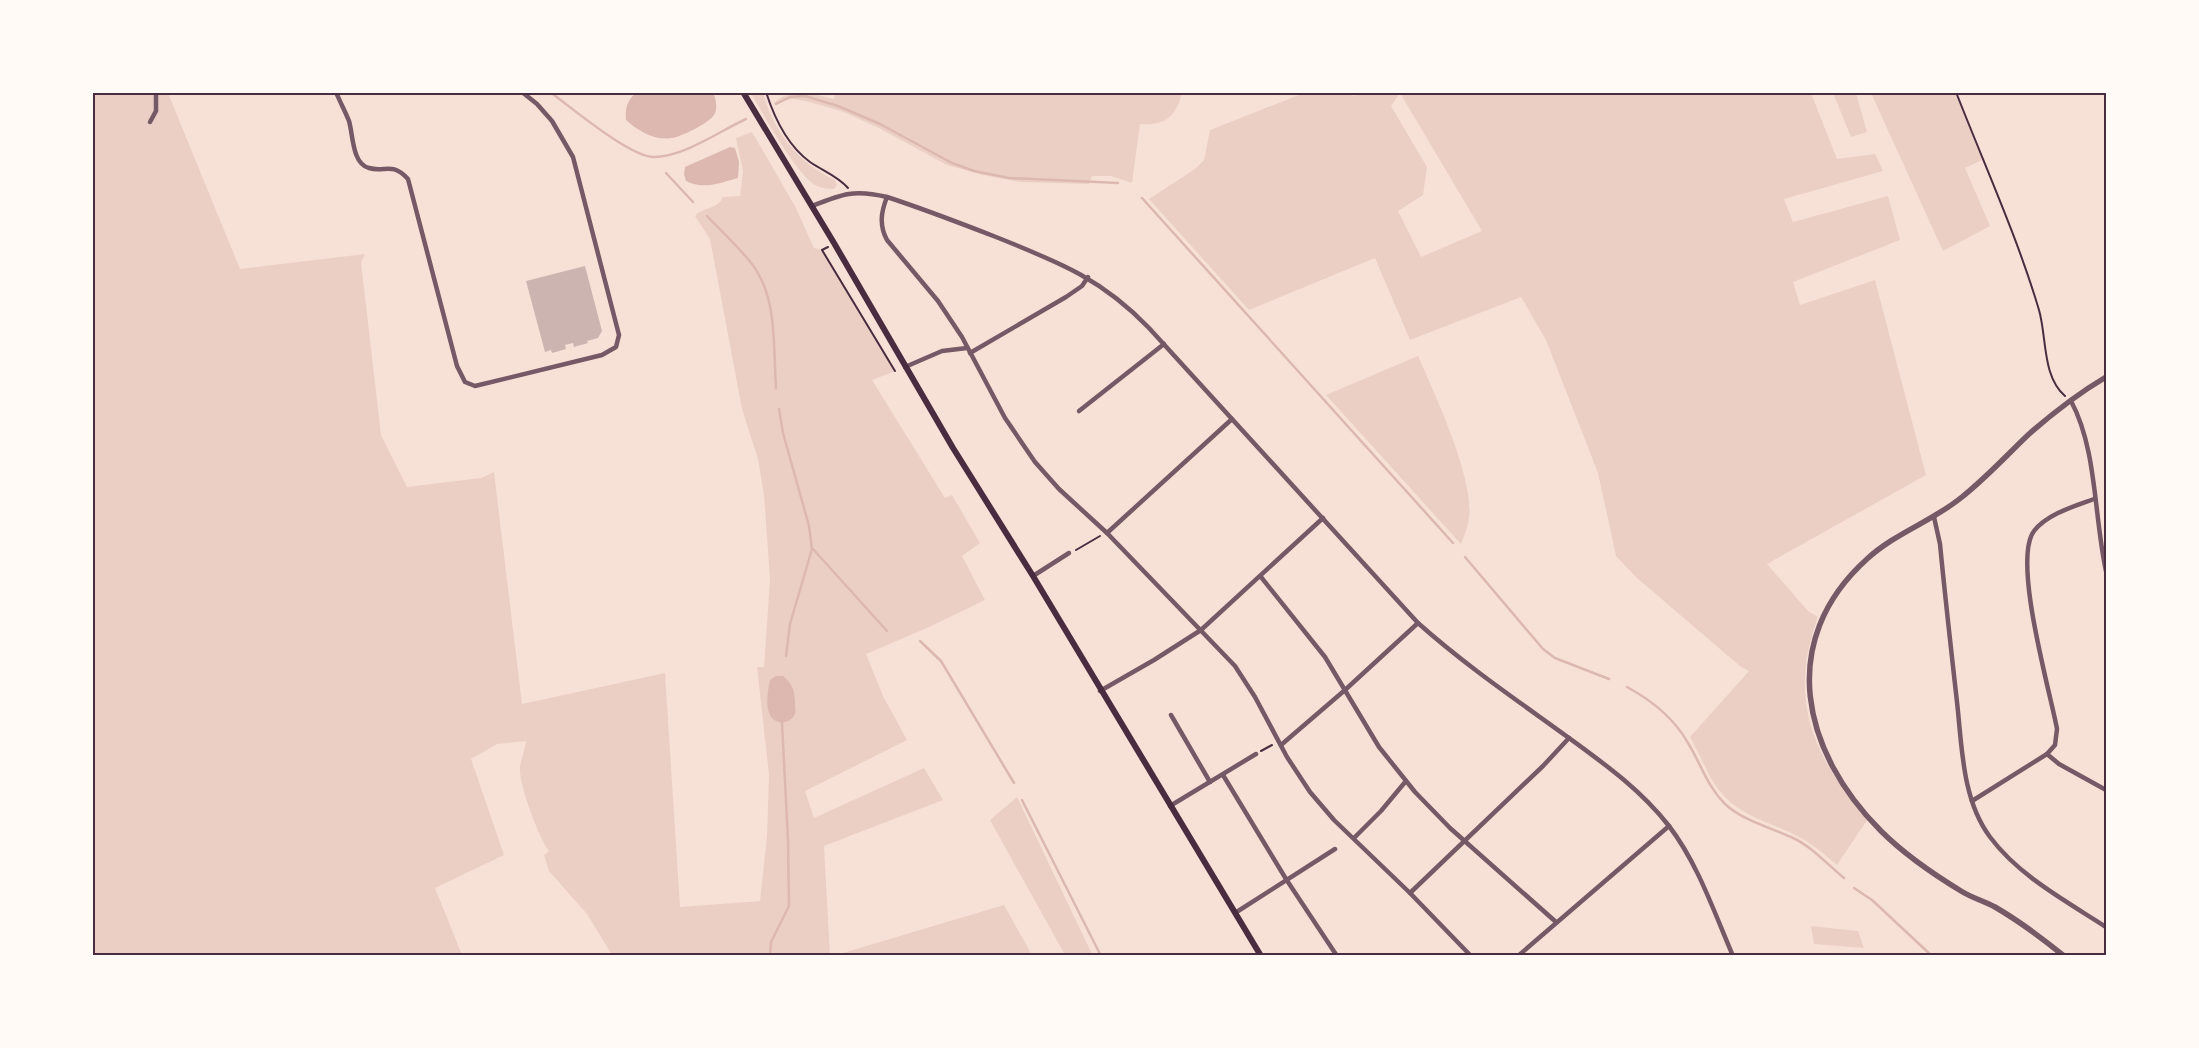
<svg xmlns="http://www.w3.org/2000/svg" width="2199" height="1048" viewBox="0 0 2199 1048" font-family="'Archivo Narrow',sans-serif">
<rect width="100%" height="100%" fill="#f7e1d7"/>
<!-- green -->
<g fill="#ebcfc5">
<path d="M835 92H1182V93C1176 117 1165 126 1140 124L1132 183 1111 176H1092L1089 184 1020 182 983 175 947 165 877 127 841 111 806 101 791 99 773 104C789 87 813 94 834 99Z"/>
<path d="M93 93H168L240 269 365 254 361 262 381 435 407 487 481 478 494 472 522 704 665 673 680 907 760 901 767 836 769 775 757 667H764L770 579 764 495 758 459 742 409 710 239 695 216C704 206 717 210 723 197L740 196 743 171 736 138 752 132 795 206 814 248 822 250 895 371 872 380 945 498 952 495 980 543 962 556 985 600 927 628 866 654 883 696 907 740 805 791 814 818 924 768 943 800 824 846 830 955H612L587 914 549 871 544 855 549 851C539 838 518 783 520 767 521 759 525 750 526 741L497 744 471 759 504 855 435 888 462 955 93 956Z"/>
<path d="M751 93H763C774 132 798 163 835 180L837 185 834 189C826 189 819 188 812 183 793 168 764 116 751 93Z"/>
<path d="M1304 93H1351L1353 96 1361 93H1400L1391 106 1427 167 1423 195 1398 211 1421 257 1482 231 1400 93H1811L1837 159 1875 154 1883 171 1784 199 1793 222 1888 196 1900 240 1793 282 1800 305 1875 280 1926 475 1767 564 1808 611 1818 617C1787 700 1814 757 1867 820L1837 865C1826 856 1814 845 1801 838 1776 824 1744 818 1724 796 1708 779 1702 757 1690 737L1749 671 1741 667 1637 578 1616 556 1598 473 1546 340 1521 297 1410 340 1375 258 1249 310 1149 199 1195 169 1204 160 1210 130Z"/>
<path d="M1833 93H1856L1867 132 1851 137Z"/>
<path d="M1871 93H1956L1982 160 1965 168 1990 226 1943 251Z"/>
<path d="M1418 356C1434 392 1475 480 1469 518 1468 527 1464 536 1461 544L1326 395Z"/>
<path d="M1017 797 1092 954 1090 955H1065L990 820Z"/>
<path d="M1004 905 1032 955H836Z"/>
<path d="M1811 926 1858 931 1864 948 1814 944Z"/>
</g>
<!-- water -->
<g fill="#dcb8b0">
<path d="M637 92 713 93C716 98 718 110 714 115 709 123 681 137 672 138 655 141 638 131 626 120 625 108 627 100 637 92Z"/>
<path d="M730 147 735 148 739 162 738 178C720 183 703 190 686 181L684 174 685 167Z"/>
<path d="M776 676H783C792 683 795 691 795 703 795 706 796 711 795 714 790 725 775 725 770 715 765 705 768 690 770 680Z"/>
</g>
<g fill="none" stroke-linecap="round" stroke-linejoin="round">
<!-- stream -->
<g stroke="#dcb8b0" stroke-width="2.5">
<path d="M550 92C572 108 630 157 654 157 683 157 720 131 746 119"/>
<path d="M776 104 790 97 805 96 838 106 880 124 952 163 974 171 1009 178 1118 183"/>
<path d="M666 173 693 202"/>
<path d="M1142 198 1453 543"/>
<path d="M707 216C722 232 739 247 752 264 778 298 773 347 776 388"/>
<path d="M779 409 783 433 809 526 812 549 790 624 786 656"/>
<path d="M813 549 887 631"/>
<path d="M1465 557 1543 649 1555 658 1609 679"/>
<path d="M920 641 941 661 1014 783"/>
<path d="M1627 687C1651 700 1674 718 1688 743 1701 764 1707 786 1725 804 1745 822 1770 827 1793 838 1811 846 1828 865 1844 878"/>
<path d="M1022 800 1101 956"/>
<path d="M1854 888 1872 900 1932 956"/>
<path d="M770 956 771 942 789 906 788 840 782 723"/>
</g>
</g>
<!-- building -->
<path fill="#ccb4b1" d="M585 266 602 331 598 338 587 341 588 343 574 347 573 343 565 345 566 349 552 353 551 350 545 352 526 281Z"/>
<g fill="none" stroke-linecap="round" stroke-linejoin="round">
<!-- path -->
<g stroke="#4a2c40" stroke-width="2">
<path d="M766 92C774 117 788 146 810 162 823 171 838 176 848 188"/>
<path d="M1956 92C1984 164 2017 236 2039 310 2047 338 2042 376 2065 396"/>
<path d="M828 247 822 250 895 371"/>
<path d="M1076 550 1100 536"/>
<path d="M1261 751 1272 745"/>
</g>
<!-- minor -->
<g stroke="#755966" stroke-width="4.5">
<path d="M336 92C340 102 345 111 349 121 353 134 352 164 369 168 385 173 391 161 408 179L457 366 465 382 475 386 602 355 616 347 619 335 573 157 552 121 537 104 522 92"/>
<path d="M150 122 156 111V92"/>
<path d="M887 197C881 212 879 225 887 240L938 301 962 337 1005 418 1035 462 1059 489 1107 533 1235 666 1255 697 1287 757 1310 792 1334 820 1410 893 1471 956"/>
<path d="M812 206C842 194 854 189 887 197 924 209 960 223 996 237 1058 262 1101 278 1149 328L1418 623C1465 665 1518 701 1569 738 1606 765 1641 790 1669 826 1698 864 1714 912 1733 956"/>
<path d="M970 353 1066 297 1082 286 1088 277"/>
<path d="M905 367 942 351 967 348"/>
<path d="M2071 401C2097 449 2094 517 2106 571"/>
<path d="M1079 411 1164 344"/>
<path d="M1934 517 1940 544C1945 596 1951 649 1957 702 1962 746 1962 800 1990 837 2019 876 2066 901 2106 927"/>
<path d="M1107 533 1232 419"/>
<path d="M1033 576 1069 553"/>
<path d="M1261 577 1325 657 1379 747 1415 792 1450 828 1556 922"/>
<path d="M1100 691 1154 660 1201 630 1323 518"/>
<path d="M1171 715 1210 782"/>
<path d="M1281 745 1345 690 1418 623"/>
<path d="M2047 754 2059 764 2106 790"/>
<path d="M1223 775 1286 879 1337 956"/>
<path d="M1972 801 2047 754 2055 745 2057 729C2050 691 2012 560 2034 531 2047 514 2075 506 2094 499"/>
<path d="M1170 806 1256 754"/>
<path d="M1354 838 1381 811 1406 781"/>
<path d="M1410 893 1543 766 1569 738"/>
<path d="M1235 913 1335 849"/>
<path d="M1518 956 1669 826"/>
</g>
<!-- tertiary -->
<path stroke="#755966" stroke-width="5.5" d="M2064 956C2042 938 2019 921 1995 907 1984 901 1972 898 1961 891 1933 874 1904 854 1881 831 1802 752 1776 641 1867 559 1895 533 1933 521 1962 497 1986 478 2007 455 2029 434 2053 413 2079 393 2106 377"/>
<!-- secondary -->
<path stroke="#4a2c40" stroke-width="6" d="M743 92 834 243 953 448 1033 576 1261 956"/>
</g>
<!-- border -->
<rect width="2199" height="1048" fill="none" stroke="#fffaf5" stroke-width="188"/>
<rect x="94" y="94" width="2011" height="860" fill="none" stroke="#4a2c40" stroke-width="2"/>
</svg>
